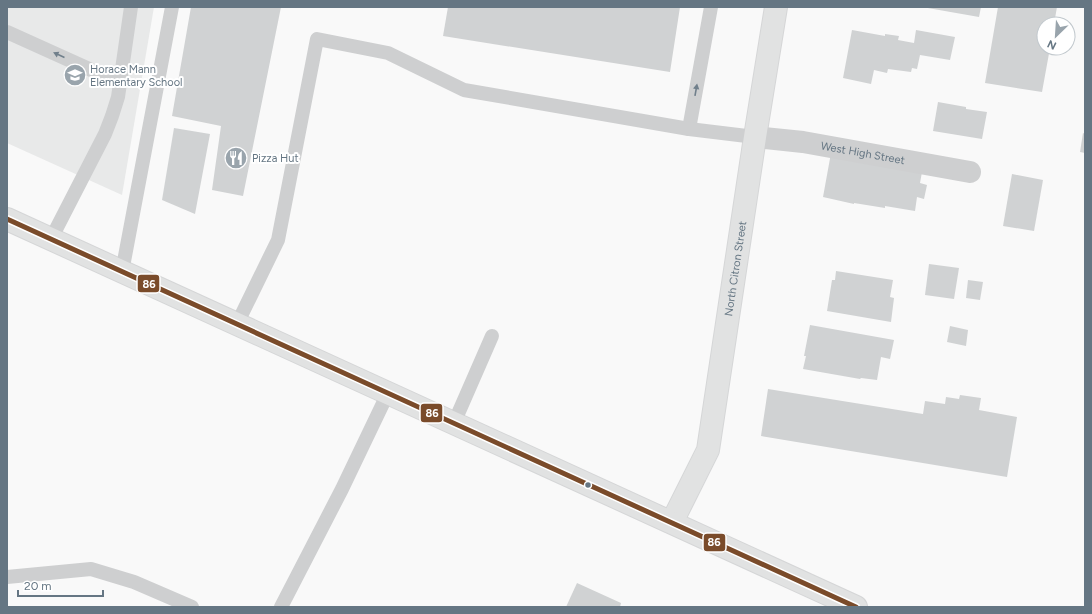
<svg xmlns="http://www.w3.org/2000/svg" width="1092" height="614" viewBox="0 0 1092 614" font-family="Figtree,sans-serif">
<rect width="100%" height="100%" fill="#f9f9f9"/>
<!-- built -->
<path fill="#e8e9e9" d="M7 7H154L122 195 7 143Z"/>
<!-- building -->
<g fill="#d0d2d3">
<path d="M191 7H281L243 196 212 190 221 126 172 116Z"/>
<path d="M448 7H680L670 72 443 36Z"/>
<path d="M922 7H981L979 17Z"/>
<path d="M998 7H1057L1054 24H1044V48H1050L1042 92 985 83Z"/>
<path d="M852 30 885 36V34L899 36 898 40 914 43 916 30 955 37 950 60 920 55 917 69 912 68 911 72 888 69 887 73 874 70 871 84 843 78Z"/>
<path d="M938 102 966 107V109L987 112 982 139 933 131Z"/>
<path d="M174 128 210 134 195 214 162 200Z"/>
<path d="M1083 133 1085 134V153L1080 152Z"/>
<path d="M831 153 922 172 920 183 927 185 924 199 917 197 915 211 885 206V208L854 203V204L823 197Z"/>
<path d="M1012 174 1043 180 1034 231 1003 226Z"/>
<path d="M929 264 959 268 954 299 925 295Z"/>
<path d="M836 271 893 280 890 297 894 298 891 322 827 311 832 280H835Z"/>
<path d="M968 280 983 282 980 300 966 298Z"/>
<path d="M810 325 894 340 890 359 881 357 877 380 861 378 860 379 803 369 806 356H804Z"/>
<path d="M950 326 968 330 966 346 947 342Z"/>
<path d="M768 389 923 414 925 401 945 404 946 397 959 399 960 395 981 398 979 410 1017 417 1007 477 761 436Z"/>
<path d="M577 583 621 603 620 607H566Z"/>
</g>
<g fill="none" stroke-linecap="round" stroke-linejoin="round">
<!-- secondary casing -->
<g stroke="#d5d6d7" stroke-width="24">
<g id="secondary">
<path id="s2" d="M672 522 708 450 755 137 776 7"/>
</g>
</g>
<!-- primary casing -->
<g stroke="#d5d6d7" stroke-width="24">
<path id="primary" d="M7 219 856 607"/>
</g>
<!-- lane -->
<g stroke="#cecfd0" stroke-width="14">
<path d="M7 32 120 83"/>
<path d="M689 129 711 7"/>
<path d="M51 239 105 134 112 116 118 97 131 7"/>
<path d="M122 272 172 7"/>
<path d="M237 324 278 240 317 39 388 53 464 90 689 129 755 137"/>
<path d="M454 423 492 336"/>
<path d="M7 577 91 569 134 582 192 607"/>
<path d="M281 607 342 489 388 393"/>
</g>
<!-- street -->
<path stroke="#cecfd0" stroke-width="22" id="s1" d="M755 137 803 142 970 172"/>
<!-- secondary -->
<use href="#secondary" stroke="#e1e2e2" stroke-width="22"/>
<!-- primary -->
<use href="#primary" stroke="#e1e2e2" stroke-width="22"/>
<!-- bus-1 casing -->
<g stroke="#fff" stroke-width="8">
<path id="bus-1" d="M7 219 856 607"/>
</g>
<!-- bus-1 -->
<use href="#bus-1" stroke="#7a4b2a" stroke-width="5"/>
</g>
<!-- one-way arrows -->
<defs><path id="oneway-solid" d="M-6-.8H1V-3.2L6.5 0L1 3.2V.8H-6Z"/></defs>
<g fill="#707f8b">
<use href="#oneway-solid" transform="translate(59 55) rotate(-156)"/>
<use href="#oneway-solid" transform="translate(696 90) rotate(-80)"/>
</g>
<!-- icons -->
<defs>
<g id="school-disc" transform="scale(1.15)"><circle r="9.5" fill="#99a4ac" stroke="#fff"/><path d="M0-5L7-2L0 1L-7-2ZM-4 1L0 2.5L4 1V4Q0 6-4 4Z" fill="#fff"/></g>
<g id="restaurant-disc" transform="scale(1.15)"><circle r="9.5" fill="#99a4ac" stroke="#fff"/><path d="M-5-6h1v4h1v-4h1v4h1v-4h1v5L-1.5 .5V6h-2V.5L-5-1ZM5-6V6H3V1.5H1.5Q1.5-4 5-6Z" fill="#fff"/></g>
</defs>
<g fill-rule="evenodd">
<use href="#school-disc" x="75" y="75"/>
<use href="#restaurant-disc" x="236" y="158"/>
</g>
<!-- markers -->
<circle fill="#657683" stroke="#fff" stroke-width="1.5" cx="588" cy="485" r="3.5"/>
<g text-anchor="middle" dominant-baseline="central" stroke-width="4" stroke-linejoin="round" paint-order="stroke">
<!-- poi labels -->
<g font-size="11" fill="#657683" stroke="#fff" text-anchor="start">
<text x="90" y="69">Horace Mann<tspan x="90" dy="13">Elementary School</tspan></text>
<text x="252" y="158">Pizza Hut</text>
</g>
<!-- street labels -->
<g font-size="11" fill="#657683" stroke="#fff">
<text stroke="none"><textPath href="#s1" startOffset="109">West High Street</textPath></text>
<text stroke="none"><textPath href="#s2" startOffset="264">North Citron Street</textPath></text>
</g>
</g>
<g stroke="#fff" stroke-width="1.5">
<rect x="137" y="274" width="23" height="19" rx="4" fill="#7a4b2a"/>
<rect x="420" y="403" width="23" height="20" rx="4" fill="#7a4b2a"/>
<rect x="703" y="533" width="23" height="19" rx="4" fill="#7a4b2a"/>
</g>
<g font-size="11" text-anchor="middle" font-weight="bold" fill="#fff">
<text x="149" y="288">86</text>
<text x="432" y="417">86</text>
<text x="714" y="546">86</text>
</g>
<!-- border -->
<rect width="1092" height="614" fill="none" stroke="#657683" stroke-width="16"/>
<!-- north arrow -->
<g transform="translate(1056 36) rotate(205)"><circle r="19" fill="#ffffff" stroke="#c1c8cd"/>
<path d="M0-3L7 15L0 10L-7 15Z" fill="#99a4ac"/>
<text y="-6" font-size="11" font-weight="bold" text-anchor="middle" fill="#657683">N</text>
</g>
<!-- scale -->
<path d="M18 590v6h85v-6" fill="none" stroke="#657683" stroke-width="2"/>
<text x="24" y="590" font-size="12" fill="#657683" stroke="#ffffff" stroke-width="3" paint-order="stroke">20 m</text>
</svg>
